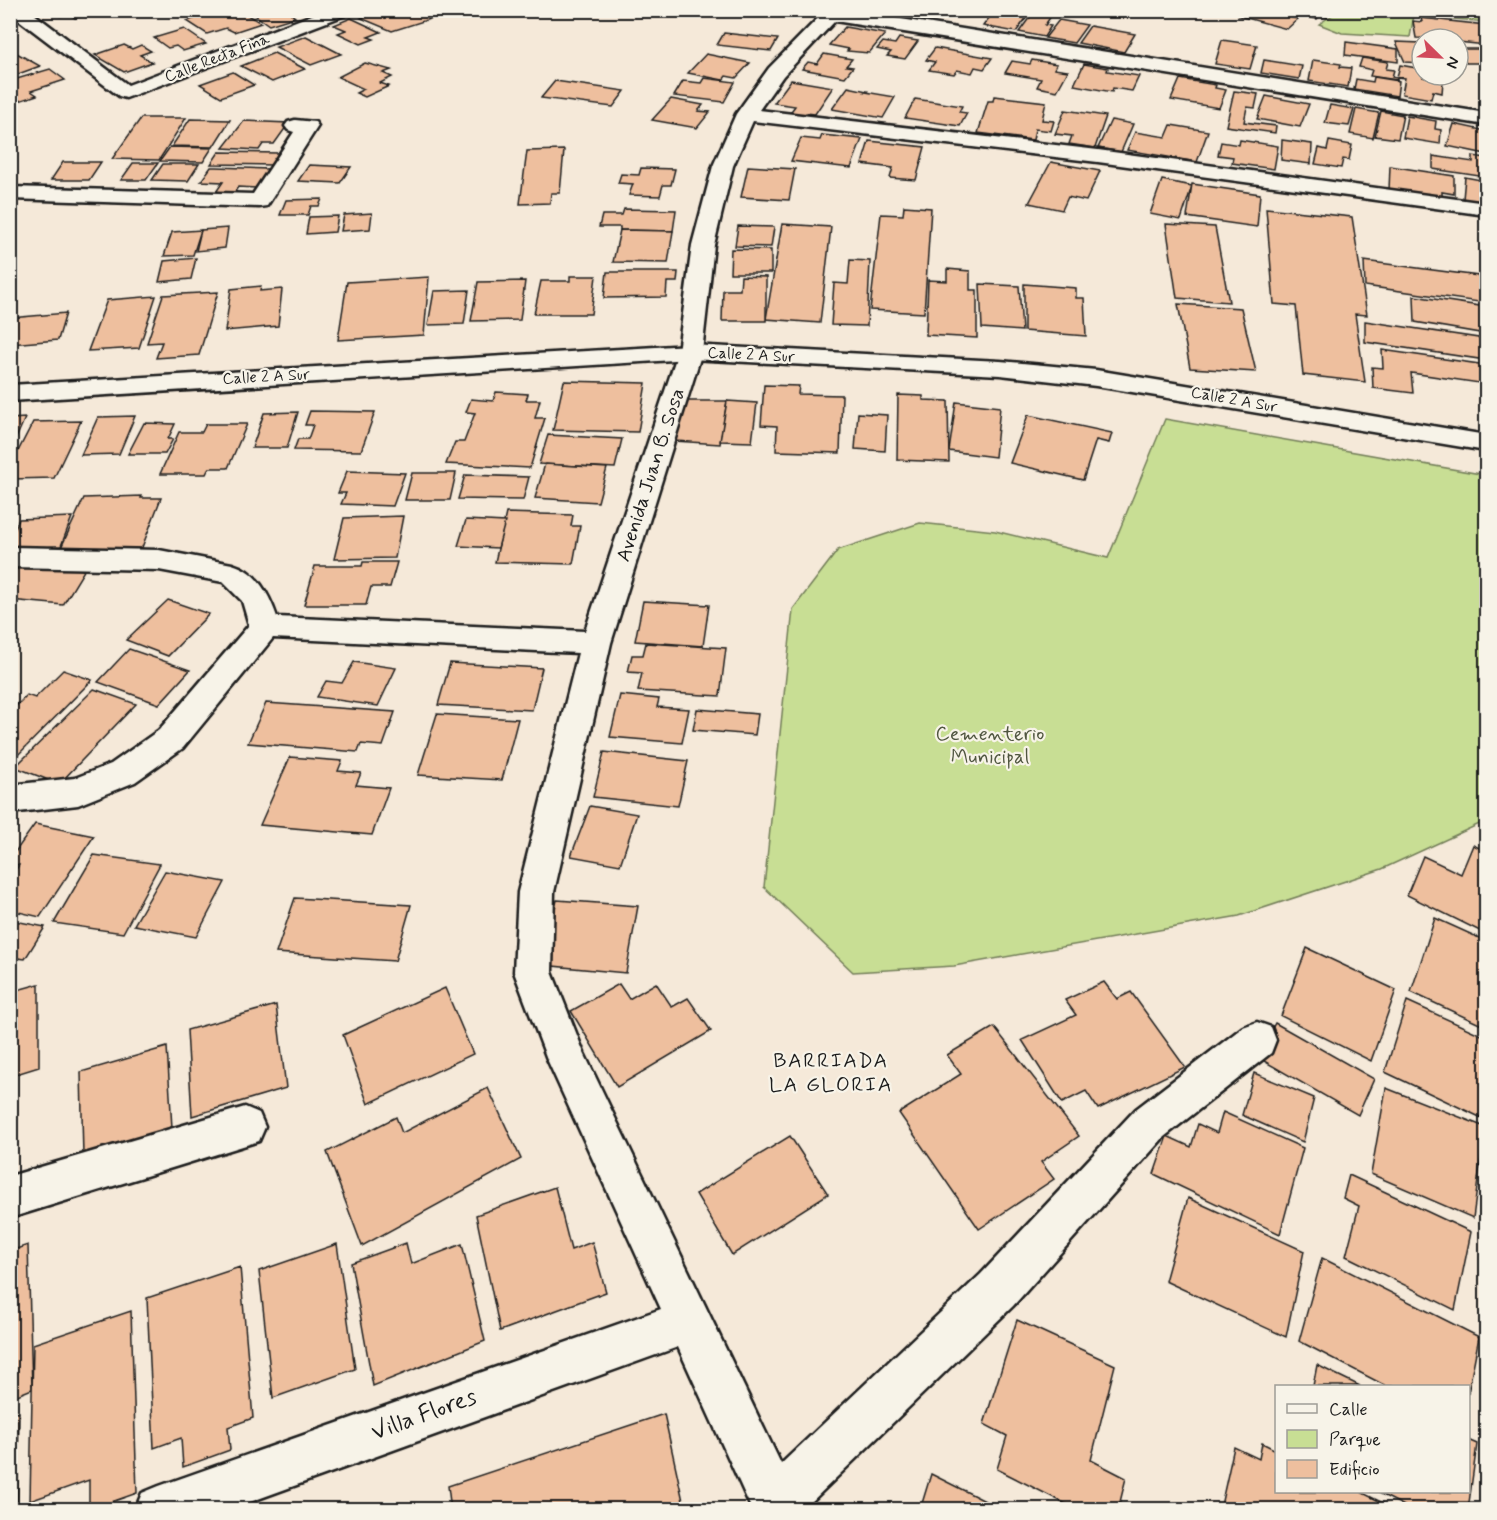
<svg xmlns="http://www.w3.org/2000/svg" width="1497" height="1520" viewBox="0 0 1497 1520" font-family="Mynerve,sans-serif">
<rect width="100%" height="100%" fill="#f5e9d9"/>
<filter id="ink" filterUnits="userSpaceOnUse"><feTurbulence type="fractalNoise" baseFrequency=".0167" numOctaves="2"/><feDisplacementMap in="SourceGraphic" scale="12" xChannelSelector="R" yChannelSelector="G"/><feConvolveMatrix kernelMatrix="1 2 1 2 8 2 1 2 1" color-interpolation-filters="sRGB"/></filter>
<g filter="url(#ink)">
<!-- green -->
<g fill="#c8de94" stroke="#727d58" stroke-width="1.5">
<path d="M1340 10 1486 11V22L1414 15 1410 37 1342 33 1319 24Z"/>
<path d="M1165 419 1486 475V821L1382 869 1239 916 954 966 853 972 764 887 793 609 838 550 920 523 995 531 1108 558Z"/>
</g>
<!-- building -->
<g fill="#eebf9e" stroke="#1c1c1c" stroke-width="1.5">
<path d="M53 10H100L101 11 75 18 69 14 60 16Z"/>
<path d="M220 10 229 13 239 10 261 23 234 32 226 28 207 34 187 21Z"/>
<path d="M259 10H286L295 17 269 25 252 13Z"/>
<path d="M380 10H410L430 19 392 31 361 18Z"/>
<path d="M1035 10H1055L1045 25 1051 26 1044 37 1019 32Z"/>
<path d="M1246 10H1278L1275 13 1298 19 1287 29 1239 16Z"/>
<path d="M1330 10 1327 17 1319 16 1317 19 1300 16 1302 13 1290 11Z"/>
<path d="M994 11 1027 17 1016 32 983 26Z"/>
<path d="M351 18 381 32 368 37 374 39 361 44 338 33 346 30 334 25Z"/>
<path d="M1421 18 1486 25V45L1458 42V39L1416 38 1413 21 1422 22Z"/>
<path d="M1059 20 1087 25 1074 43 1045 38Z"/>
<path d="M1090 26 1135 34 1124 52 1078 43Z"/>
<path d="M845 27 885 34 869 53 847 51 849 49 829 45Z"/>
<path d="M184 29 206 44 183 51 176 46 168 48 154 38Z"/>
<path d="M724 33 778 39 771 51 717 45Z"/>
<path d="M306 36 341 54 311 65 276 47Z"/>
<path d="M899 38 918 41 905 59 887 56 891 52 877 49 883 42 895 44Z"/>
<path d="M1222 40 1257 45 1250 69 1215 64Z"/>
<path d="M1346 42 1398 49V62L1345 55Z"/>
<path d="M1396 42 1421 43 1422 63 1405 62Z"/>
<path d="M124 45 132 49 141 45 151 51 140 55 152 62 124 72 95 55Z"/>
<path d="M935 48 992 58 984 69 975 67 972 73 957 70 954 74 929 70 935 62 926 60Z"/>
<path d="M10 49 13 51 40 66 10 77Z"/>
<path d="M1458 49H1486V63H1466L1458 52Z"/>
<path d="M274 53 305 69 272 82 241 66Z"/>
<path d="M706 54 750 63 736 78 726 76 723 80 688 73Z"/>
<path d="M824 54 852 59 846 66 853 67 845 77 802 69 808 62 817 64Z"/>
<path d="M1362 58 1388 62 1386 69 1394 70 1392 77 1397 78V80L1370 76 1372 70 1359 67Z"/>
<path d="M1032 60 1057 64 1054 69 1068 71 1057 91 1037 87 1041 79 1005 73 1012 61 1030 64Z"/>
<path d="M1264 60 1302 66 1299 79 1261 73Z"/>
<path d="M1313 60 1341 64 1340 67 1351 68 1348 87 1309 81Z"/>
<path d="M365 63 391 70 383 73 392 77 380 83 389 86 365 97 356 93 364 89 338 77Z"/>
<path d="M1084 64 1108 68 1107 71 1139 76 1132 91 1113 88 1112 92 1074 85Z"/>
<path d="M1400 65 1422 69 1423 77 1443 81 1442 93 1433 91 1431 99 1402 94 1405 78 1397 77Z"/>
<path d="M50 69 65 80 31 91 37 95 10 104V81Z"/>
<path d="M233 72 254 85 221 97 200 84Z"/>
<path d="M1374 77 1399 81 1397 96 1354 89 1356 79 1373 82Z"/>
<path d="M704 78 735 82 724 102 674 96 683 81 701 83Z"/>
<path d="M1180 79 1216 85 1215 88 1226 90 1219 108 1171 100Z"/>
<path d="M791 80 833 87 815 114 806 113 804 116 789 114 795 106 774 103Z"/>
<path d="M555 81 625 91 613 107 541 98Z"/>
<path d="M848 87 867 91 865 92 895 97 883 118 832 109Z"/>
<path d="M1234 91 1258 94 1255 108 1247 107 1244 122 1276 126 1275 133 1226 126Z"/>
<path d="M994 96 1046 102 1042 120 1054 121 1051 131 1035 129 1033 140 978 133 988 101H993Z"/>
<path d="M1266 96 1309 104 1300 127 1257 119Z"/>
<path d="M671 99 703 105 698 111 710 112 697 128 652 120Z"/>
<path d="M915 99 962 106 959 112 967 113 960 126 905 118Z"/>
<path d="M1330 105 1354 109 1349 126 1325 123Z"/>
<path d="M1356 109 1379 113 1373 138 1350 134Z"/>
<path d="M1065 110 1106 116 1095 148 1069 144 1072 136 1055 134Z"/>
<path d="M1381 111 1403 115 1398 139 1375 136Z"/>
<path d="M1407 116 1436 121 1435 129 1441 130 1440 144 1403 138Z"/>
<path d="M141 118H186L159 160 112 159Z"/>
<path d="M190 119 230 120 213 147 172 146Z"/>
<path d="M1111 120 1133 124 1121 152 1098 148Z"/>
<path d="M244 121 289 123 274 144H263L259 150 223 148Z"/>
<path d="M1454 124 1486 131V154L1447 146Z"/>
<path d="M1171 125 1208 131 1197 162 1127 150 1135 132 1166 137Z"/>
<path d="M822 135 862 139 851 168 791 161 801 138 820 140Z"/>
<path d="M1240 140 1278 146 1274 169 1232 163 1233 157 1218 155 1221 142 1239 145Z"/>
<path d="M1282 140 1312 144 1311 164 1281 160Z"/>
<path d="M869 141 925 147 916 180 890 178 893 168 862 164Z"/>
<path d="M1329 141 1352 145 1349 160 1343 159 1341 168 1315 164 1319 148 1327 150Z"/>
<path d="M170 147 212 148 203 162 160 161Z"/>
<path d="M564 150 560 193H551L550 203 520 204 527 151Z"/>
<path d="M219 152 279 153 273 165 211 164Z"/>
<path d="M1433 156 1473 162V156L1486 158V177L1433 169Z"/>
<path d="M63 162H101L89 180H51Z"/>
<path d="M1051 162 1100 171 1086 201 1068 197 1062 210 1029 203Z"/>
<path d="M133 163H158L146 180H121Z"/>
<path d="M163 164H199L188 181 152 180Z"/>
<path d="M309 165 351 167 340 183 298 181Z"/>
<path d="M748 166 795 169 789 200 741 197Z"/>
<path d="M1390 166 1454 176V194L1442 192V198L1389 190Z"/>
<path d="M211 167H217L268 169 256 188 238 187 234 193 216 192 223 182 201 181Z"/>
<path d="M641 168 675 169 671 185H663L660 196 629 195 633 184 618 183 621 174 639 175Z"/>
<path d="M1465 177 1486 181V204L1463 199Z"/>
<path d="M1162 180 1192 186 1181 220 1150 214Z"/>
<path d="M1192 184 1260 194 1257 227 1187 217Z"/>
<path d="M322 199 319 206H311L308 215H280L286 200Z"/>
<path d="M904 206 931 208 924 313 870 310 881 214 903 215Z"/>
<path d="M1266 208 1352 217 1367 315 1355 314 1365 382 1303 375 1296 306 1274 304Z"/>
<path d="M624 209 676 210 673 231 620 230V227H599L602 215H622Z"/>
<path d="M372 213 370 229 341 231 344 215Z"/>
<path d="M338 216 335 232 306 234 309 217Z"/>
<path d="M782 224 831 227 820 323 766 319Z"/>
<path d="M1166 224 1215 227 1229 302 1177 298Z"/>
<path d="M738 226 774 227 771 247 735 246Z"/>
<path d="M228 228 225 248 196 251 201 230Z"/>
<path d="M201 230 193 255 164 256 172 232Z"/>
<path d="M620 230 673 231 668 263 613 262Z"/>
<path d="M731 249 771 250V273H730Z"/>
<path d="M196 258 191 279 159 282 164 261Z"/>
<path d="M850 260 870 261 867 326 831 325 834 283 848 284Z"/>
<path d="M1364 261 1486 277V303L1365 286Z"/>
<path d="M947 269 970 271V290H977V338L926 335 928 280 947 281Z"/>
<path d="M607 272H678L677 282H667L666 297 604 298Z"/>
<path d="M570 276H596L591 314H534L541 281H570Z"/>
<path d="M741 276 766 277V321H722L723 290H740Z"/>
<path d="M429 277 424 335 338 340 347 282Z"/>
<path d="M525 281 520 320 471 321 478 282Z"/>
<path d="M980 284 1019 286 1022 331 982 328Z"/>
<path d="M1024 284 1076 288V298H1084L1086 336 1024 331Z"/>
<path d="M261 286 260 291 282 289 278 326 225 331 231 289Z"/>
<path d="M469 290 464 324 428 325 434 291Z"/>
<path d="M218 292 199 355 156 358 162 342 147 343 163 295Z"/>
<path d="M156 296 139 348 88 351 107 300Z"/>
<path d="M1414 296 1486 307V334L1415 322Z"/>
<path d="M1178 304 1241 308 1256 372 1190 368Z"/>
<path d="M66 313 58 340 10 344V318Z"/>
<path d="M1365 321 1485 339 1486 360 1365 342Z"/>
<path d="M1382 350 1486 365V384L1411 373 1413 393 1373 388 1372 367 1383 368Z"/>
<path d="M564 381 646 383 638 432 553 430Z"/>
<path d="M764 385 799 386 798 394 842 395 840 453 776 451 777 426 761 425Z"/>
<path d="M496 392 528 394 526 400H540L535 418H545L530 468 446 464 455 442H464L475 413 466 412 471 399 493 401Z"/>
<path d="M898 395 923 396V400L948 401 949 462 897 460Z"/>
<path d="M685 401H727L720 444 675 441Z"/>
<path d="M727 401 757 403 752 442 720 441Z"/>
<path d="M956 402 1000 407 995 457 949 451Z"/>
<path d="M310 411 375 412 361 451 294 450 298 439H308L313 425H305Z"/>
<path d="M298 412 287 448H252L264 413Z"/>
<path d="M858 413 887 415 885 451 855 449Z"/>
<path d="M1028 415 1112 433 1109 443 1096 440 1083 480 1010 463Z"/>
<path d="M135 416 119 454 81 455 98 417Z"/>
<path d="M25 418 10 452V419Z"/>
<path d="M81 421 54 478 10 479V467L33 422Z"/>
<path d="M144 423 175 424 168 439H173L165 454H128Z"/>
<path d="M206 424H247L228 468H209L206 474H160L179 432H202Z"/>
<path d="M548 435 622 439 615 468 539 464Z"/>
<path d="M545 464 607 468 598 502 535 498Z"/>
<path d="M347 471 405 473 393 506 341 504 346 493H338Z"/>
<path d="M412 473H456L450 500H405Z"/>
<path d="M465 475 529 477 523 500 458 499Z"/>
<path d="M142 496 141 498H161L141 550 59 552 84 498Z"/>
<path d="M506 513 573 515 571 526H580L573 564 495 562Z"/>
<path d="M403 516 395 558 334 559 344 518Z"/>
<path d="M72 517 61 546 10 549V541L19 519Z"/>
<path d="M466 520 505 522 498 548 458 546Z"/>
<path d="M363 562H397L390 587H371L366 605H304L315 566H362Z"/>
<path d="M20 564 85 569 63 605 10 600V579Z"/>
<path d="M168 600 209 614 168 656 126 640Z"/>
<path d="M643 601 709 605 703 646 635 641Z"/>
<path d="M646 643 726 648 720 696 638 691 642 673 628 672 632 655H643Z"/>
<path d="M129 649 190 670 159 704 98 682Z"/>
<path d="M354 662 396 668 378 706 317 697 326 681 342 683Z"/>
<path d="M450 663 542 668 532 710 438 705Z"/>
<path d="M63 670 92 680 10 763V712L27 695 35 698Z"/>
<path d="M94 689 136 704 59 784 15 767Z"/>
<path d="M620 695 659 699 657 707 689 709 682 743 610 737Z"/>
<path d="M266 703 395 712 383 746 361 744 358 752 248 743Z"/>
<path d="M697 709 758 714 755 735 693 730Z"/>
<path d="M437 714 518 719 502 780 418 775Z"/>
<path d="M604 752 688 761 678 806 593 797Z"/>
<path d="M290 757 342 761 338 771 361 773 356 785 389 788 372 835 260 825Z"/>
<path d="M590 806 637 814 620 865 571 856Z"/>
<path d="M35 824 94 836 40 917 10 910V878L19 865 10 863V859Z"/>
<path d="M1473 845 1486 851V934L1407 895 1423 856 1461 874Z"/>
<path d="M94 855 160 864 123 933 54 923Z"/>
<path d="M165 871 225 882 196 937 134 925Z"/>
<path d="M295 898 411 905 395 961 276 953Z"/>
<path d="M557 900 638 906 626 973 542 965Z"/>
<path d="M1435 918 1486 941V1027L1411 992Z"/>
<path d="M10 920 45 927 25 959 10 957Z"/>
<path d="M1307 948 1396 990 1371 1061 1281 1016Z"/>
<path d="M1104 982 1117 999 1131 992 1185 1067 1098 1109 1086 1091 1062 1103 1022 1040 1076 1015 1065 1000Z"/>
<path d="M656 983 672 1007 688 998 711 1031 617 1087 571 1011 619 984 629 999Z"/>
<path d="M39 984V1067L10 1076V992Z"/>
<path d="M445 988 473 1054 368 1104 343 1035Z"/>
<path d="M1407 1001 1486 1037V1120L1385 1072Z"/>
<path d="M276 1005 286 1088 192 1116 187 1030Z"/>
<path d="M1275 1023 1374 1079 1358 1115 1257 1057Z"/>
<path d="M994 1027 1079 1136 1041 1162 1054 1179 979 1229 899 1113 961 1074 947 1055Z"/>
<path d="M167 1047 172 1128 83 1156 81 1072Z"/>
<path d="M1254 1073 1314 1098 1303 1142 1242 1115Z"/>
<path d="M488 1088 521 1159 362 1246 327 1152 396 1117 402 1133Z"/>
<path d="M1386 1088 1485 1127 1473 1218 1371 1174Z"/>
<path d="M1223 1112 1303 1148 1280 1234 1154 1174 1167 1136 1191 1147 1198 1124 1217 1133Z"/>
<path d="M790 1136 828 1194 732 1255 696 1194Z"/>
<path d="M1349 1175 1471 1232 1455 1310 1346 1256 1359 1206 1343 1198Z"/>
<path d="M555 1187 571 1250 592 1242 606 1292 500 1331 476 1215Z"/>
<path d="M1188 1198 1304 1251 1286 1337 1165 1281Z"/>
<path d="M406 1243 411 1264 462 1244 485 1341 373 1386 351 1263Z"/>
<path d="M337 1244 355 1369 273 1398 259 1271Z"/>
<path d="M28 1245 32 1389 10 1398V1251Z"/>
<path d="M1322 1258 1479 1337 1468 1393V1386H1386L1299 1341Z"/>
<path d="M240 1267 253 1418 228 1427 230 1450 183 1467 181 1438 154 1448 147 1298Z"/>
<path d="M131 1311 137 1493 89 1510V1480L30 1501 33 1344Z"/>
<path d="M1017 1320 1115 1365 1091 1460 1126 1478 1118 1510H1078L997 1469 1007 1436 984 1424Z"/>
<path d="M1317 1365 1329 1371 1360 1386H1313Z"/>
<path d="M19 1412 17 1510H10V1415Z"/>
<path d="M664 1414 685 1510H451L448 1486Z"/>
<path d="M1468 1440 1477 1444 1468 1510H1412L1377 1492H1468Z"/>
<path d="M1262 1443 1276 1450V1492H1361L1397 1510H1220L1234 1447 1259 1459Z"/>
<path d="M931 1474 1003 1510H920Z"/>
</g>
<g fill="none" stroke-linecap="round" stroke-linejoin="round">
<!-- minor casing -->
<g stroke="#1c1c1c" stroke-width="5">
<g id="minor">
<path d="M10 10H29L128 85 325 10H350L348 14 126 98 119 96 11 14Z"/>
<path d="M826 10H845L1486 113V125L835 21 783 76 759 110 1098 150 1486 203V215L1098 162 753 121 733 166 714 245 702 352 611 643 554 892 552 972 584 1053 781 1464 981 1274 1136 1109 1243 1027 1257 1022 1271 1027 1276 1040 1271 1053 1164 1137 1013 1306 803 1510H752L678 1347 228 1510H135L142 1493 159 1486 661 1309 547 1059 514 972 518 892 578 653 273 638 183 748 135 782 78 805 10 813V785L75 778 111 764 159 730 249 625 242 601 223 582 159 570 10 567V547L159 550 232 564C257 571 269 594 277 617L585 631 678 352 692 245 713 166 736 114 769 68Z"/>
<path d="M295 120 315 122 318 126 267 206 259 207 10 199V187L253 194 294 132 288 130 285 126 288 122Z"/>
<path d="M245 1107 259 1113 265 1127 259 1141 10 1218V1176Z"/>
</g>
</g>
<!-- major casing -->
<g stroke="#1c1c1c" stroke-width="5">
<path id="major" d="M690 345 1000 361 1096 370 1486 435V451L1096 386 1000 375 690 359 10 401V385Z"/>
</g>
<!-- minor -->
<use href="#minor" fill="#f7f3e8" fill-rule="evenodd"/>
<!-- major -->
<use href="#major" fill="#f7f3e8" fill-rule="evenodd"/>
</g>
</g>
<g text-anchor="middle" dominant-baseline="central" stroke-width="4.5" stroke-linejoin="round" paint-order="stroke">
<!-- far-street labels -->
<g font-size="16" fill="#1c1c1c" stroke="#f7f3e8">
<text transform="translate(217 58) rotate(-21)">Calle Recta Fina</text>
<text transform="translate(751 355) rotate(3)">Calle 2 A Sur</text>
<text transform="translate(266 377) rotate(-3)">Calle 2 A Sur</text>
<text transform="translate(1234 400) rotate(10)">Calle 2 A Sur</text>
</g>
<!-- street labels -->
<g font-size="20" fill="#1c1c1c" stroke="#f7f3e8">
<text transform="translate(651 475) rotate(-72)">Avenida Juan B. Sosa</text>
</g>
<!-- park labels -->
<g font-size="20" fill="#505640" stroke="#f7f3e8">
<text x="990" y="734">Cementerio<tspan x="990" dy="23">Municipal</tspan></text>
</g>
<!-- neighbourhood labels -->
<g font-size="21" letter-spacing="1.5" fill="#1c1c1c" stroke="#f7f3e8">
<text x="831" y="1061">BARRIADA<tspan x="831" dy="24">LA GLORIA</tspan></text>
</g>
<!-- near-street labels -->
<g font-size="24" fill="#1c1c1c" stroke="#f7f3e8">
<text transform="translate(424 1415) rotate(-20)">Villa Flores</text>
</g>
</g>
<!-- margin -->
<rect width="1497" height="1520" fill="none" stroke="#f7f3e8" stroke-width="36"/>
<rect x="18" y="18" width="1461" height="1484" fill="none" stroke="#1c1c1c" stroke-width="2" filter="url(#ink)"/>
<!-- legend -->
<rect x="1275" y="1385" width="195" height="108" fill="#f7f3e8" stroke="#9f9d96" stroke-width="1.5"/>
<rect x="1287" y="1404" width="30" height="9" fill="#f7f3e8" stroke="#9f9d96" stroke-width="1.5"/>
<text x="1329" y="1415" font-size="18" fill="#1c1c1c">Calle</text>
<rect x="1287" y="1430" width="30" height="18" fill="#c8de94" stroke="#9f9d96" stroke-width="1.5"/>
<text x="1329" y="1445" font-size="18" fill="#1c1c1c">Parque</text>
<rect x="1287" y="1460" width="30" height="18" fill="#eebf9e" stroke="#9f9d96" stroke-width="1.5"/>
<text x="1329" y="1475" font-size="18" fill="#1c1c1c">Edificio</text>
<!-- north arrow -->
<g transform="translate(1440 57) rotate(114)"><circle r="28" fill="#f7f3e8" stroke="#9f9d96" stroke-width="1.5"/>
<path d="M0-4.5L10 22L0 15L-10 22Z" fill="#d1495b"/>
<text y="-9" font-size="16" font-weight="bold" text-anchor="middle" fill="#1c1c1c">N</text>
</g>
</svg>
